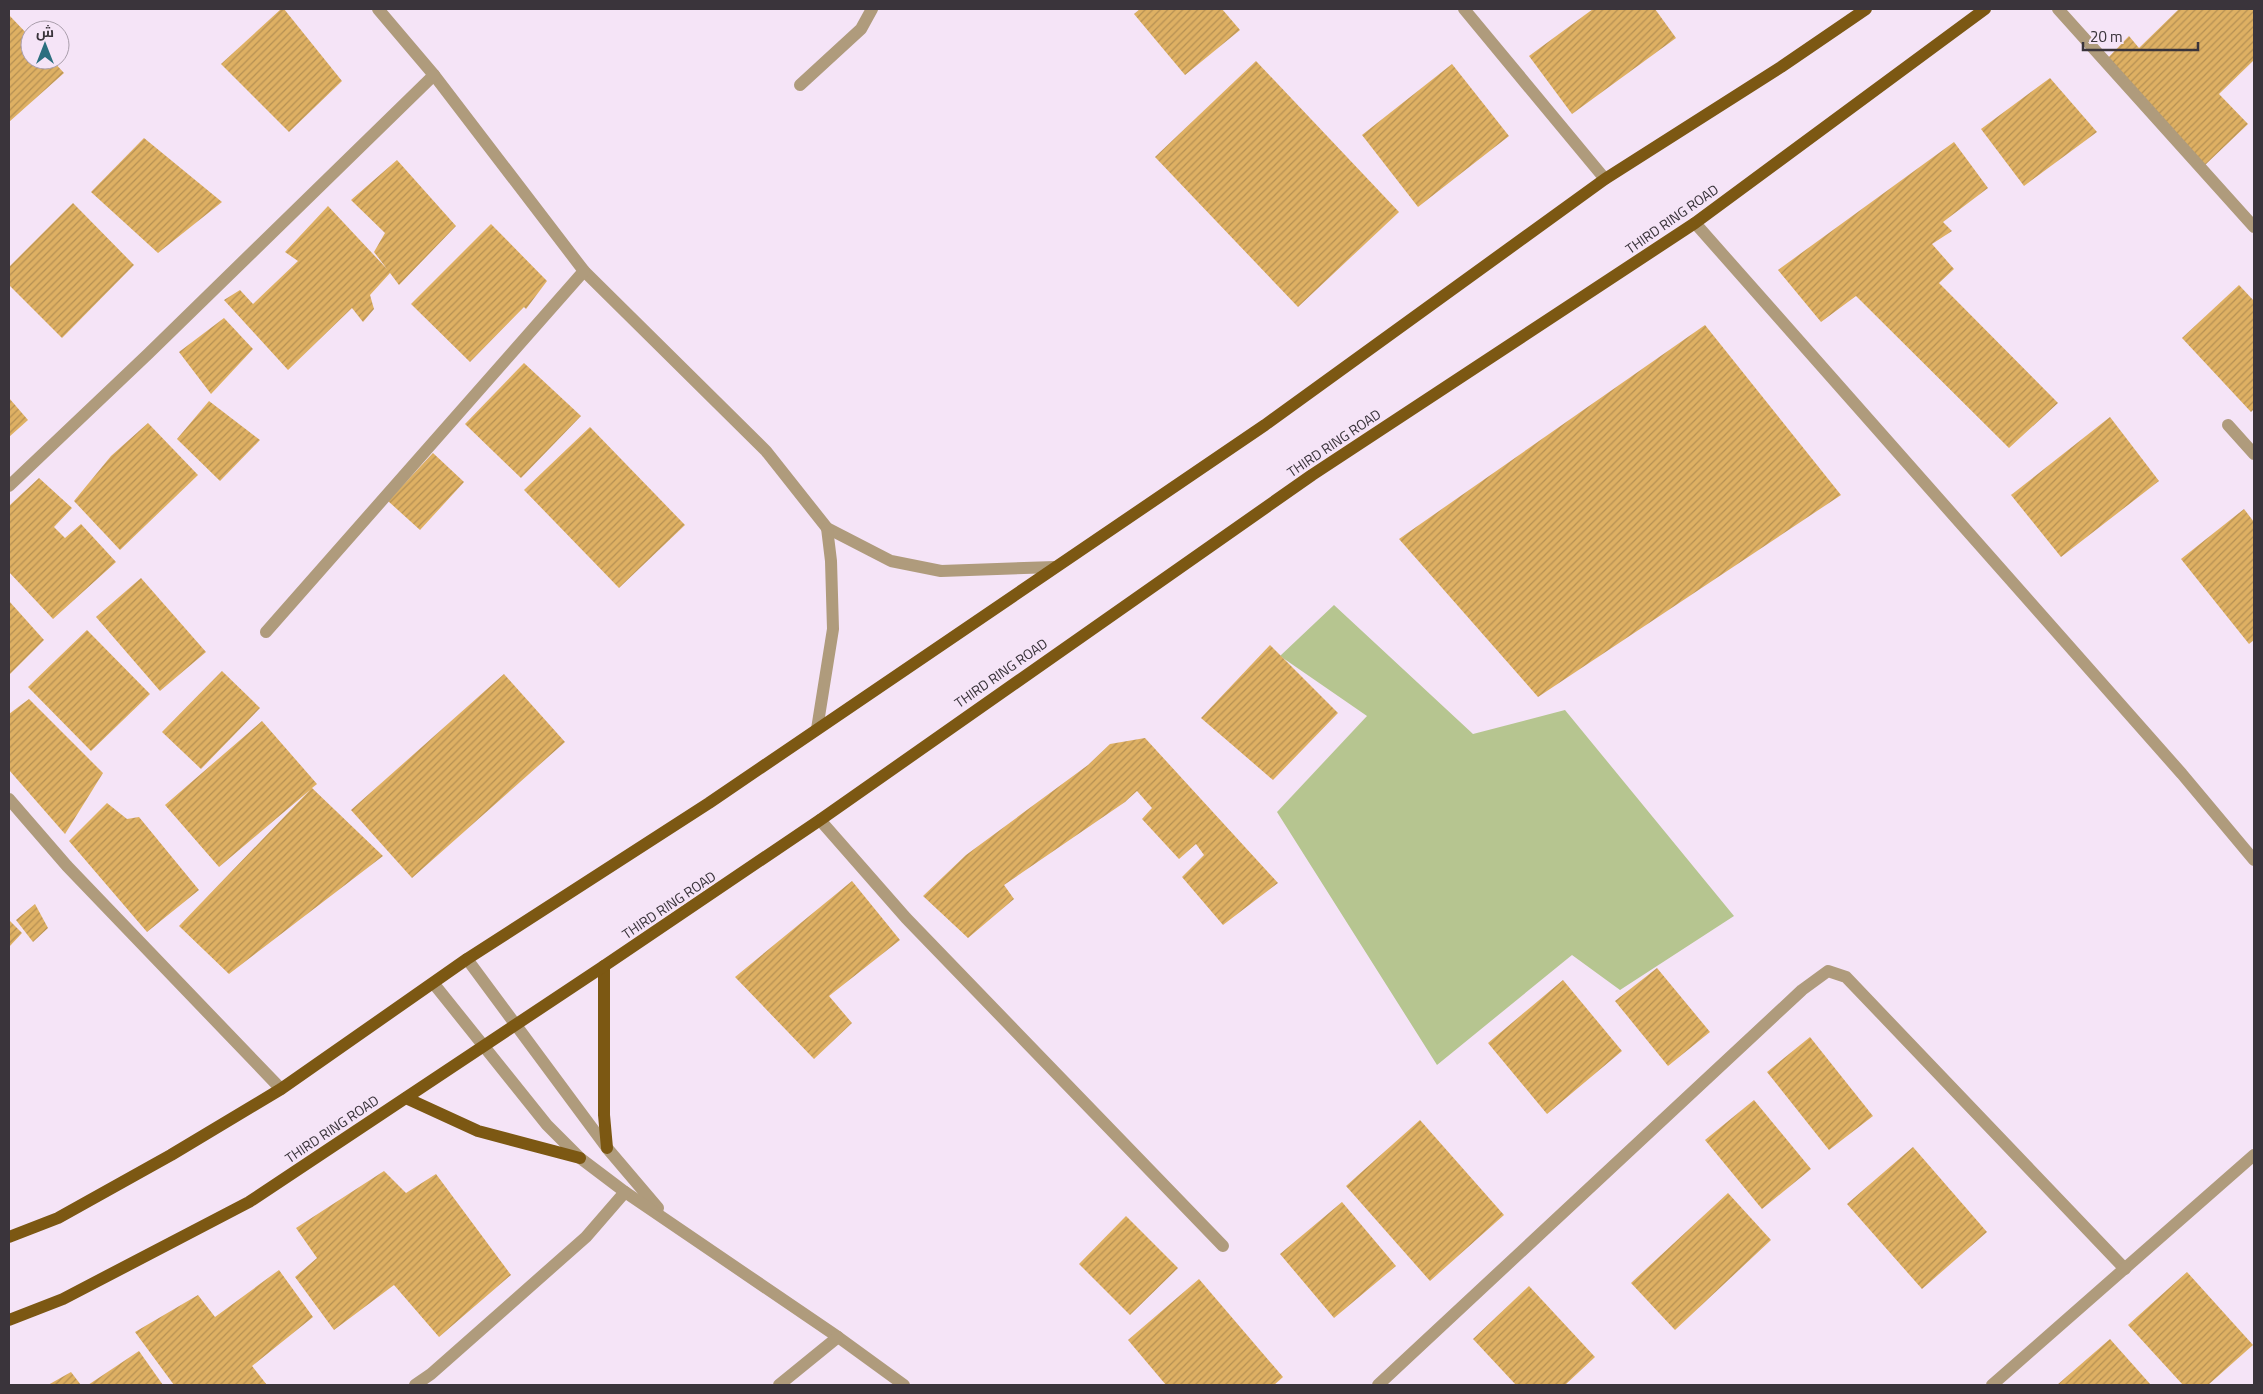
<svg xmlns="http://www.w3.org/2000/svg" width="2263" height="1394" viewBox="0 0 2263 1394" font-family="Georgia,Cairo,serif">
<defs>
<pattern id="building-hatch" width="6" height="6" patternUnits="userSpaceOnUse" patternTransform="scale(1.25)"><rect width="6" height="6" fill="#deb063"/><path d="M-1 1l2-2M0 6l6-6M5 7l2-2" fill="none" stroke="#b59053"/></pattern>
</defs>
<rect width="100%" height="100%" fill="#f5e4f7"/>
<!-- green -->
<path fill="#b6c590" d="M1334 605 1473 734 1565 710 1734 916 1620 990 1572 955 1437 1065 1277 812 1367 716 1280 656Z"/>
<!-- building -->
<g fill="url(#building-hatch)">
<path d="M281 9H284L342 81 289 132 221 64Z"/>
<path d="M1140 9H1222L1240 30 1185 75 1134 14Z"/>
<path d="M1593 9H1655L1676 38 1572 114 1529 56Z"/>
<path d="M2179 9H2254V60L2219 94 2248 124 2204 166 2105 61 2129 36 2139 48Z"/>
<path d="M9 15 30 37V60H52L64 73 9 122Z"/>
<path d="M1256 61 1399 212 1298 307 1155 157Z"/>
<path d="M1452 64 1509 136 1418 207 1362 135Z"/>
<path d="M2050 78 2097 132 2024 186 1981 129Z"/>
<path d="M144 138 222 202 158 253 91 192Z"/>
<path d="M1954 142 1988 188 1943 222 1952 231 1932 244 1954 269 1939 283 2058 403 2009 448 1856 296 1821 322 1778 270Z"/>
<path d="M397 160 456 226 399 285 390 273 370 295 374 309 363 322 352 308 288 370 224 300 240 290 253 304 298 261 285 252 328 206 387 269 374 252 385 233 351 200Z"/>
<path d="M73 203 134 265 62 338 9 285V267Z"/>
<path d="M491 224 547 281 526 309 524 307 470 362 411 304Z"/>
<path d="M2239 285 2254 301V409L2251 412 2182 338Z"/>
<path d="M224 318 253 349 211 394 179 352Z"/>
<path d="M1705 325 1841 495 1538 697 1399 539Z"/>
<path d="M524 363 581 416 521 478 465 424Z"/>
<path d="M9 398 28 420 9 437Z"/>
<path d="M209 401 260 440 220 481 177 439Z"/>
<path d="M2110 417 2159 481 2061 557 2011 495Z"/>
<path d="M148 423 198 475 120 550 74 501 111 456Z"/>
<path d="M590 427 685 525 619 588 524 490Z"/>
<path d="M433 453 464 482 420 530 388 501Z"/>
<path d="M39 478 72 508 54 527 65 538 81 524 116 562 53 619 9 572V506Z"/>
<path d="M2244 509 2254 522V640L2249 644 2181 559Z"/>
<path d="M141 578 206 652 160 691 96 617Z"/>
<path d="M9 601 44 640 9 675Z"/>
<path d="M87 630 150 694 91 751 28 687Z"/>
<path d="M1270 645 1338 713 1273 780 1201 718Z"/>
<path d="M222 671 260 708 201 769 162 732Z"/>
<path d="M504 674 565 742 412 878 351 810Z"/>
<path d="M29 699 103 773 65 834 9 770V714Z"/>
<path d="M262 721 317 784 312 788 383 856 229 974 179 926 310 790 219 867 165 805Z"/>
<path d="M1145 738 1278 883 1223 925 1182 877 1204 855 1196 844 1179 859 1142 819 1152 808 1137 791 1125 802 1004 885 1014 899 968 938 923 896 966 855 1088 765 1110 744Z"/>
<path d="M107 803 127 819 139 817 199 890 147 932 69 841Z"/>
<path d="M852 881 900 940 829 996 852 1023 814 1059 735 977Z"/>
<path d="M35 904 48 928 33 942 16 920Z"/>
<path d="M9 920 22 933 9 947Z"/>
<path d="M1657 968 1710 1032 1668 1066 1615 1001Z"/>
<path d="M1563 980 1622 1051 1547 1114 1488 1043Z"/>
<path d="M1810 1037 1873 1116 1829 1150 1767 1072Z"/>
<path d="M1754 1100 1811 1169 1762 1209 1705 1140Z"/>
<path d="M1420 1120 1504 1215 1430 1281 1346 1186Z"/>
<path d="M1913 1147 1987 1232 1922 1289 1847 1204Z"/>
<path d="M384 1171 406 1193 436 1174 511 1275 439 1337 394 1285 334 1330 295 1277 317 1258 296 1228Z"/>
<path d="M1728 1193 1771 1240 1675 1330 1631 1283Z"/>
<path d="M1342 1202 1396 1266 1334 1318 1280 1254Z"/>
<path d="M1126 1216 1178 1268 1130 1315 1079 1264Z"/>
<path d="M279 1270 313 1317 252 1366 267 1385H174L135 1332 198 1295 215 1317Z"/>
<path d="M2187 1272 2253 1345 2208 1385H2183L2128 1325Z"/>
<path d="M1199 1279 1283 1377 1274 1385H1166L1128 1340Z"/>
<path d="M1529 1286 1595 1357 1565 1385H1516L1473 1339Z"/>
<path d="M2110 1339 2151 1385H2057Z"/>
<path d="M139 1351 163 1385H88Z"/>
<path d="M71 1372 81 1385H48Z"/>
</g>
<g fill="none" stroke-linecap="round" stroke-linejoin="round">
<!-- minor -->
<g stroke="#af9b7c" stroke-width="12">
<path d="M378 9 434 75 584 271 766 451 827 528 891 561 941 571 1055 567"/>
<path d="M1464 9 1605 179"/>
<path d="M2058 9 2254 227"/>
<path d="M800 85 861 29 872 9"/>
<path d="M1695 223 2182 774 2254 860"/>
<path d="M2228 425 2254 454"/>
<path d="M9 486 148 354 434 75"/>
<path d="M266 632 584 271"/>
<path d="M817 729 833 629 831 561 827 528"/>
<path d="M9 799 67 866 281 1089"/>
<path d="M820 820 906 918 1223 1246"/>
<path d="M467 959 607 1148 658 1208"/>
<path d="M434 984 547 1125 580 1158 625 1192 838 1337 904 1385"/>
<path d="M415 1385 431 1374 586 1237 625 1192"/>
<path d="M779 1385 838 1337"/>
<path d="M1378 1385 1802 990 1828 971 1846 977 2125 1269"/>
<path d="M1992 1385 2254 1155"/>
</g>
<!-- primary -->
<g stroke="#7c5813" stroke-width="12">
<path d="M604 966V1115L607 1148"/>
<path d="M406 1098 478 1131 580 1158"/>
<path d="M9 1237 58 1218 171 1155 281 1089 467 959 709 803 1265 425 1605 179 1781 67 1866 9"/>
<path d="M9 1320 63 1299 249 1202 604 966 820 820 1312 475 1695 223 1985 9"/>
</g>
</g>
<g text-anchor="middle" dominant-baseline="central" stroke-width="5" stroke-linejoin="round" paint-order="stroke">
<!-- street labels -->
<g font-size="14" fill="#3a343b" stroke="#f5e4f7">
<text transform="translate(1672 219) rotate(-35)">THIRD RING ROAD</text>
<text transform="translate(1334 443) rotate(-34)">THIRD RING ROAD</text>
<text transform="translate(1001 673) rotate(-35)">THIRD RING ROAD</text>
<text transform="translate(669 905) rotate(-34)">THIRD RING ROAD</text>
<text transform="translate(332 1129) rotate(-34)">THIRD RING ROAD</text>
</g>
</g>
<!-- border -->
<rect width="2263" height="1394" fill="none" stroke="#3a343b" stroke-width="20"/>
<!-- north arrow -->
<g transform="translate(45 45)"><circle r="24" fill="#f5e4f7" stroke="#aa9eac"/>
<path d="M0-4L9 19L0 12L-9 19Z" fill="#2b6f7f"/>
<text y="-8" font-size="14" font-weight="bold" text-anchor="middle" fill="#3a343b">ش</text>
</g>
<!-- scale -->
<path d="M2083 42v8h115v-8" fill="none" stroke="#3a343b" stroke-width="2.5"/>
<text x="2090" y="42" font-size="15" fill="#3a343b" stroke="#f5e4f7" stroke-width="4" paint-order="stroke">20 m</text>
</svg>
